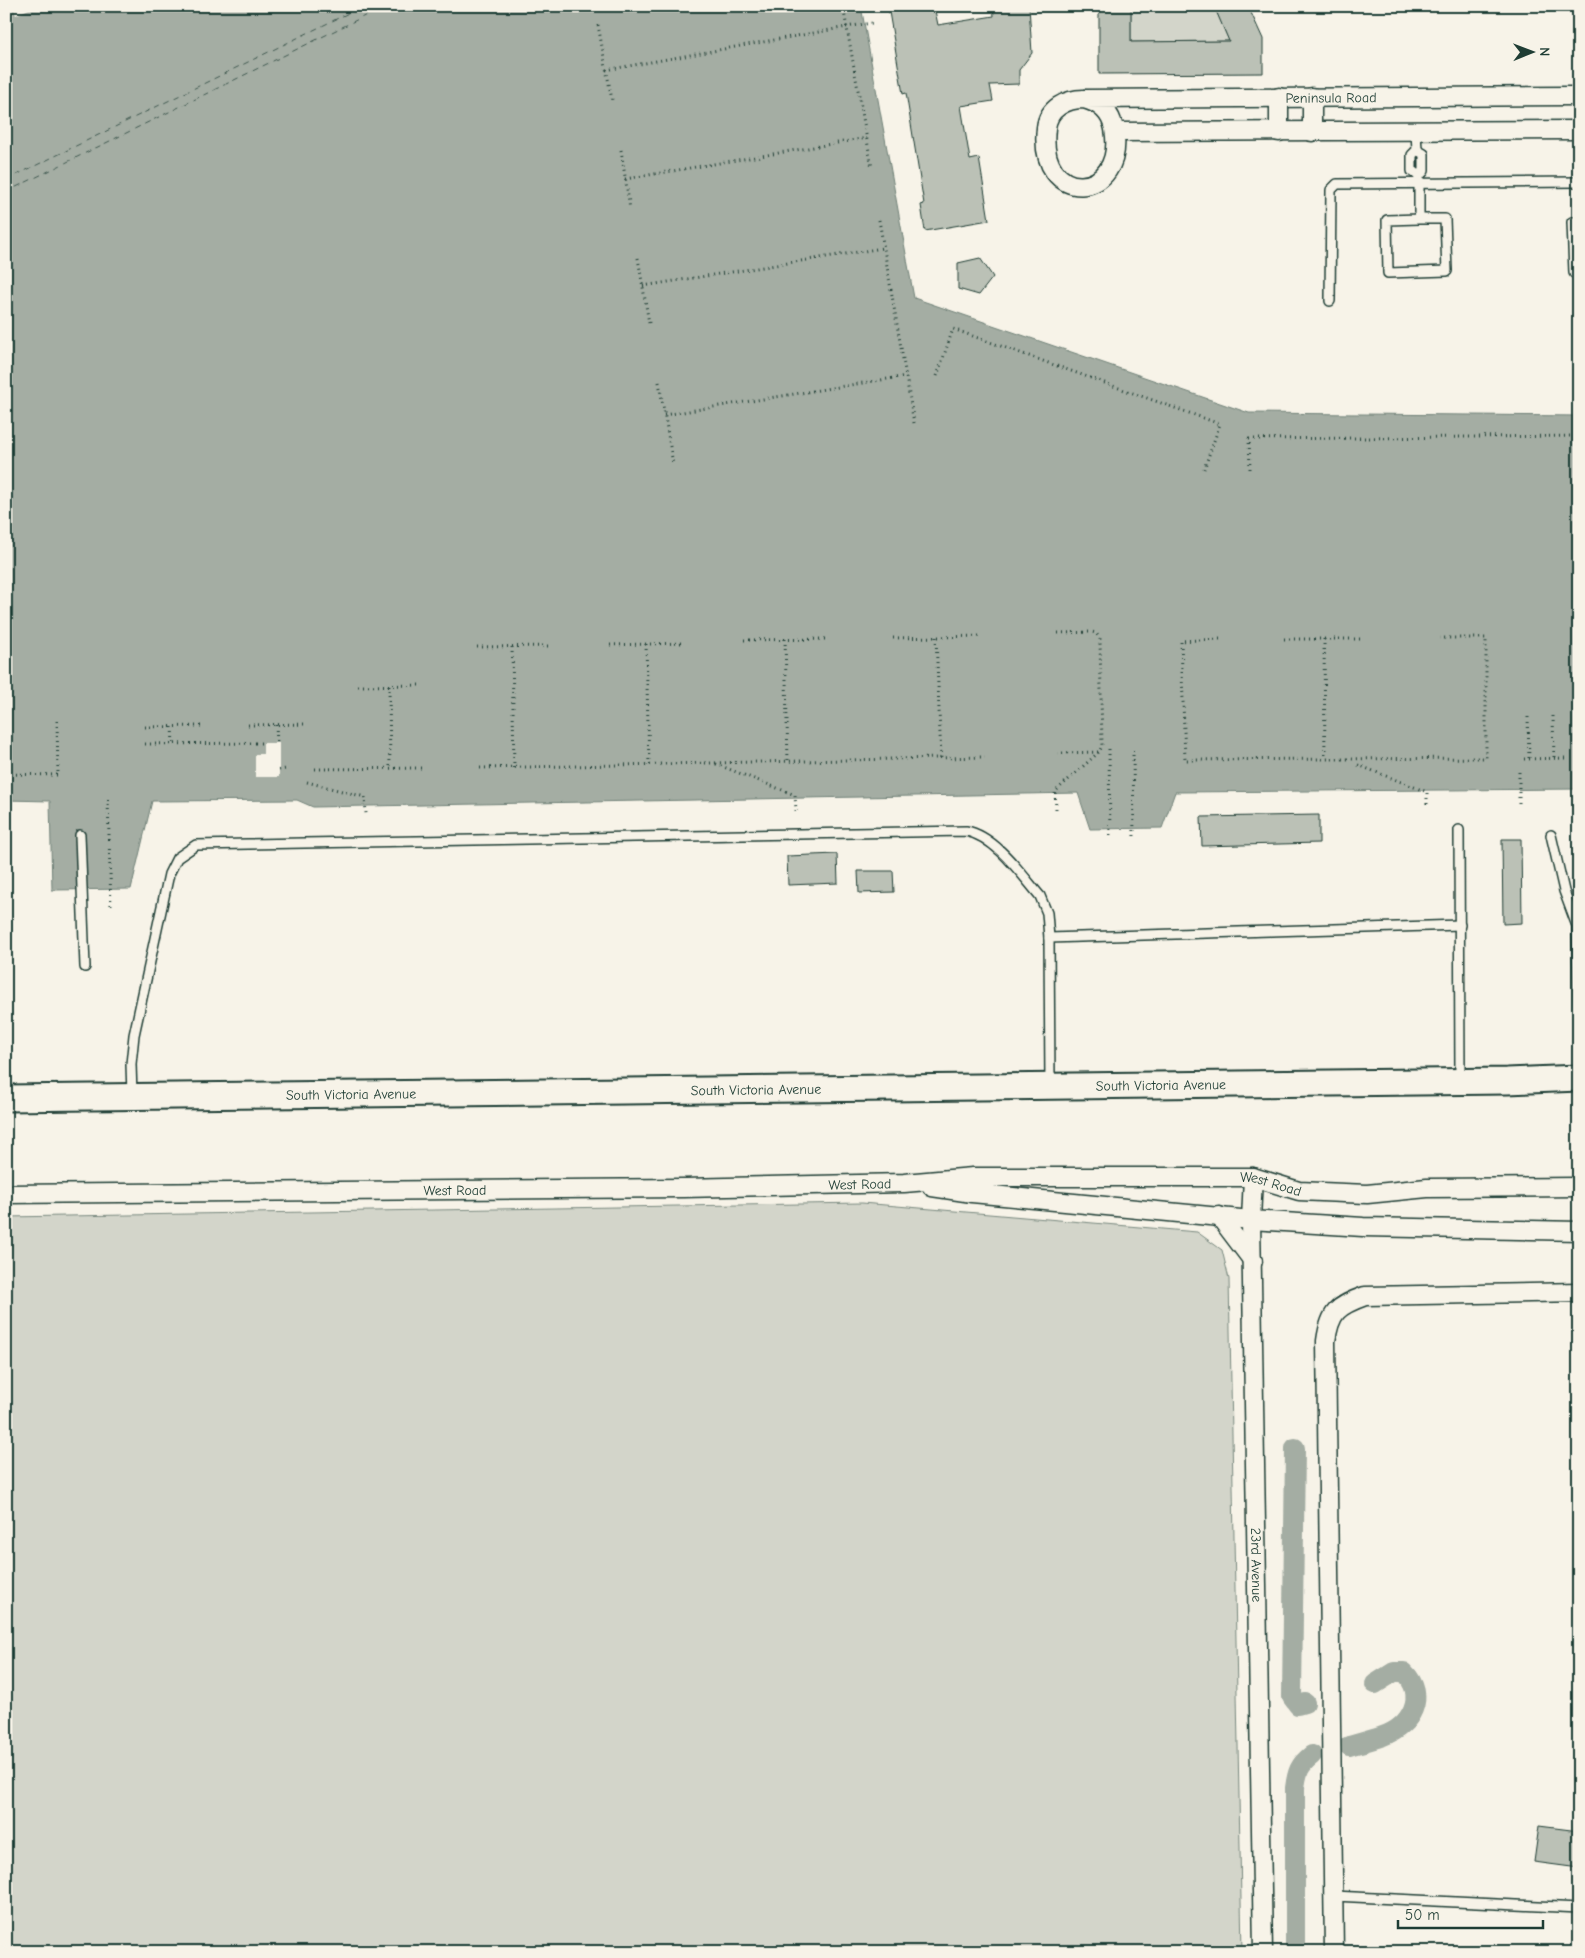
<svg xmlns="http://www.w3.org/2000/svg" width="1585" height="1958" viewBox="0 0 1585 1958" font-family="'Comic Neue',sans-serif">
<rect width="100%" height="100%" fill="#f7f3e8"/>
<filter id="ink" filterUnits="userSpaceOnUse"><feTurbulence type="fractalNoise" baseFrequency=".02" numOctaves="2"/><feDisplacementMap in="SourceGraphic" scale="10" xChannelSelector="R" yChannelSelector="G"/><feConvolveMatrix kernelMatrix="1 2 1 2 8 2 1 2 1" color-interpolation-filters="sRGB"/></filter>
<g filter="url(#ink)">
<!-- green -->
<g fill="#d3d5ca" stroke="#79897f">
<path d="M1131 6H1214L1229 41 1131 42Z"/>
<path d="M862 1203 1197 1232 1222 1250 1229 1279 1242 1952H6V1217Z"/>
</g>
<!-- water -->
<path fill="#a4ada3" stroke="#6f8077" d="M6 6H861L914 298 1249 413 1579 416V789L1175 792 1162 828 1090 829 1078 793 313 807 297 800 152 801 131 889 52 890 50 801 6 800Z"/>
<!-- pier -->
<g fill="#f7f3e8">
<path d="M12 6H35L16 15Z"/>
<path d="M263 743H279V777H255V754H263Z"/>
</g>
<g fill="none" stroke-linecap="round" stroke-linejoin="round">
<!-- canal -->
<g stroke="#a4ada3" stroke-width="20">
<path d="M1295 1448 1292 1697 1298 1705 1305 1703"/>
<path d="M1349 1746C1360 1743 1372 1740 1383 1736 1411 1726 1428 1696 1404 1672H1394L1375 1684"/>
<path d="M1295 1952V1788C1297 1772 1299 1765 1312 1755"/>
</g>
<!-- ferry -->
<g stroke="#405950" stroke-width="1" stroke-dasharray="6 5" stroke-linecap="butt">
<path d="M6 180 363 6"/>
<path d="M6 192 385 6"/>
</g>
</g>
<!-- building -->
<g fill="#bbc1b6" stroke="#1f3d34">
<path d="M888 6H934L938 25 994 16 993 6H1029L1032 53 1019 70V84L990 85 993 101 961 106 970 160 979 158 989 220 925 231 921 205 924 204 906 93 903 94Z"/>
<path d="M1099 6H1131V42L1229 41 1214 6H1248L1263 39V73L1099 74Z"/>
<path d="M980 258 993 277 979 295 958 289V263Z"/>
<path d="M1319 815V843L1202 846 1201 817Z"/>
<path d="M1502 839H1521L1522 923 1503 924Z"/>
<path d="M837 854 838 883 788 885 787 856Z"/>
<path d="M858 871H893L894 892 859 893Z"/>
<path d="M1539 1826 1579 1831V1868L1534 1862Z"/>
</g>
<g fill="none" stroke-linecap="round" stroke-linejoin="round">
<!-- lane casing -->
<g stroke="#1f3d34" stroke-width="12">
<g id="lane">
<path d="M1416 132 1417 150 1412 155V171L1419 176 1424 171V154L1417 150"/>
<path d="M1419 176V219H1445L1447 271 1388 273 1387 220 1419 219"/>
<path d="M1579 222H1572L1574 273H1579"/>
<path d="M1330 301 1331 190 1337 184 1579 182"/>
<path d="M1459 830 1460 1081"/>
<path d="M80 835 85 967"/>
<path d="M1551 835 1564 891 1577 926 1579 1004"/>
<path d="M1049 938 1460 925"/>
<path d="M132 1095 131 1064 134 1035 169 874 177 858 196 845 966 831C995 836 1022 875 1040 896L1047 913 1049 938 1050 1084"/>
<path d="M1334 1896 1579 1908"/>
</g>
</g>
<!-- street casing -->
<g stroke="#1f3d34" stroke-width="21">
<g id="street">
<path d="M1279 97V132"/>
<path d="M1312 97V132"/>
<path id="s1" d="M1084 99C1100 103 1111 112 1114 129 1127 201 1037 208 1046 128 1048 108 1066 99 1084 99L1579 96"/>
<path d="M1115 132 1579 130"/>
<path id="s2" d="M1253 1177 1251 1220 1263 1952"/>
<path d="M932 1187 972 1193 1251 1220 1363 1227 1579 1231"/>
<path id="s3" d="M6 1194 684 1188 904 1183 973 1177H1253L1299 1191 1367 1194 1427 1188 1579 1187"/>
<path d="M1219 1216 1253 1261"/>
<path d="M1334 1952 1326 1341C1330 1312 1337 1306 1365 1296L1579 1292"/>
</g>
</g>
<!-- secondary casing -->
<g stroke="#1f3d34" stroke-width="29">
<g id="secondary">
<path id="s4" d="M6 1098 1507 1081 1579 1078"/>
</g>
</g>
<!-- path -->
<g stroke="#1f3d34" stroke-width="3" stroke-dasharray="1 4" stroke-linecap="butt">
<path d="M843 6 872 168"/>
<path d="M598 25 612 100"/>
<path d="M846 27 872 23"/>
<path d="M606 70 847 27"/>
<path d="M621 150 630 209"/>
<path d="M625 179 867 138"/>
<path d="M879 220 914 423"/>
<path d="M638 258 649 323"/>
<path d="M643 286 883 248"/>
<path d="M937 376 953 329 1220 424 1204 469"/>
<path d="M659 382 673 464"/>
<path d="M664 415 906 376"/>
<path d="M1250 469 1249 439 1579 436"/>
<path d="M1058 633 1092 632 1096 633 1100 639 1102 746 1099 752 1058 753"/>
<path d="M936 637 941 758"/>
<path d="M893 638 980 636"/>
<path d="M785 639 788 761"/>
<path d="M1220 639 1181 641 1185 760 1486 758V638H1440"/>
<path d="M1284 639H1360"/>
<path d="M1324 639 1325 759"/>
<path d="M744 640 826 639"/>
<path d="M646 644 649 765"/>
<path d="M610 645 684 643"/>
<path d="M477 647 548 646"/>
<path d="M512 647 514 768"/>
<path d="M389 685 390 768"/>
<path d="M358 686 422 685"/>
<path d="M1553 716 1554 758"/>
<path d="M1528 717 1529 759"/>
<path d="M248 725 307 724"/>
<path d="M276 725 277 743"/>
<path d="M145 727 201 726"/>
<path d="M172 727 173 744"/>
<path d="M145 744 263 743"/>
<path d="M1109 749 1110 838"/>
<path d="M1133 750 1134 839"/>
<path d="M1524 759 1565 758"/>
<path d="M716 764 795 795 796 811"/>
<path d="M1358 765 1427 792V806"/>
<path d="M480 768 985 757"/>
<path d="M315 769 423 768"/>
<path d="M279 770 286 769"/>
<path d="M1519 772V805"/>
<path d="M6 774 58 775 57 720"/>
<path d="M307 782 365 797 366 814"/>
<path d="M108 799 111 907"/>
<path d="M1056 809 1055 792 1058 789 1099 752"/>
</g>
<!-- lane -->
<use href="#lane" stroke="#f7f3e8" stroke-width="9"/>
<!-- street -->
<use href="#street" stroke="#f7f3e8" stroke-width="18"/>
<!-- secondary -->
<use href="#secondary" stroke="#f7f3e8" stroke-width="25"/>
</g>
</g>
<g text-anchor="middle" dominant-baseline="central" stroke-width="4.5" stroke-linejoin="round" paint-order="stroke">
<!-- street labels -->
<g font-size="14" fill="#1f3d34" stroke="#f7f3e8">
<text stroke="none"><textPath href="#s1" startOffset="496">Peninsula Road</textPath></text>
<text stroke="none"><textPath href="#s4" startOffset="1155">South Victoria Avenue</textPath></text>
<text stroke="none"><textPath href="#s4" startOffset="750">South Victoria Avenue</textPath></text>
<text stroke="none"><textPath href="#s4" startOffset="345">South Victoria Avenue</textPath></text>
<text stroke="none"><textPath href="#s3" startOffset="854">West Road</textPath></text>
<text stroke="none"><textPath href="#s3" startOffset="1266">West Road</textPath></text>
<text stroke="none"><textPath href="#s3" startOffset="449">West Road</textPath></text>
<text stroke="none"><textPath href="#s2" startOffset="388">23rd Avenue</textPath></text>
</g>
</g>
<!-- margin -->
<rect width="1585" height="1958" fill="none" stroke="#f7f3e8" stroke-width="25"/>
<rect x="12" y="12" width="1560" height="1933" fill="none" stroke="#1f3d34" stroke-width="2" filter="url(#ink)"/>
<!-- north arrow -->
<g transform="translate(1532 52) rotate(89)" stroke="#f7f3e8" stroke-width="4" paint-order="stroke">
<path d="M0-4L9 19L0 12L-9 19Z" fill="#1f3d34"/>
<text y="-8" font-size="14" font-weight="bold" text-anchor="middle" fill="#1f3d34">N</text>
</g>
<!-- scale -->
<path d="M1398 1920v8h145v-8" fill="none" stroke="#1f3d34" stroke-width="2.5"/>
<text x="1405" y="1920" font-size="15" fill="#1f3d34" stroke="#f7f3e8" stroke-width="4" paint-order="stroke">50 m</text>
</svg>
